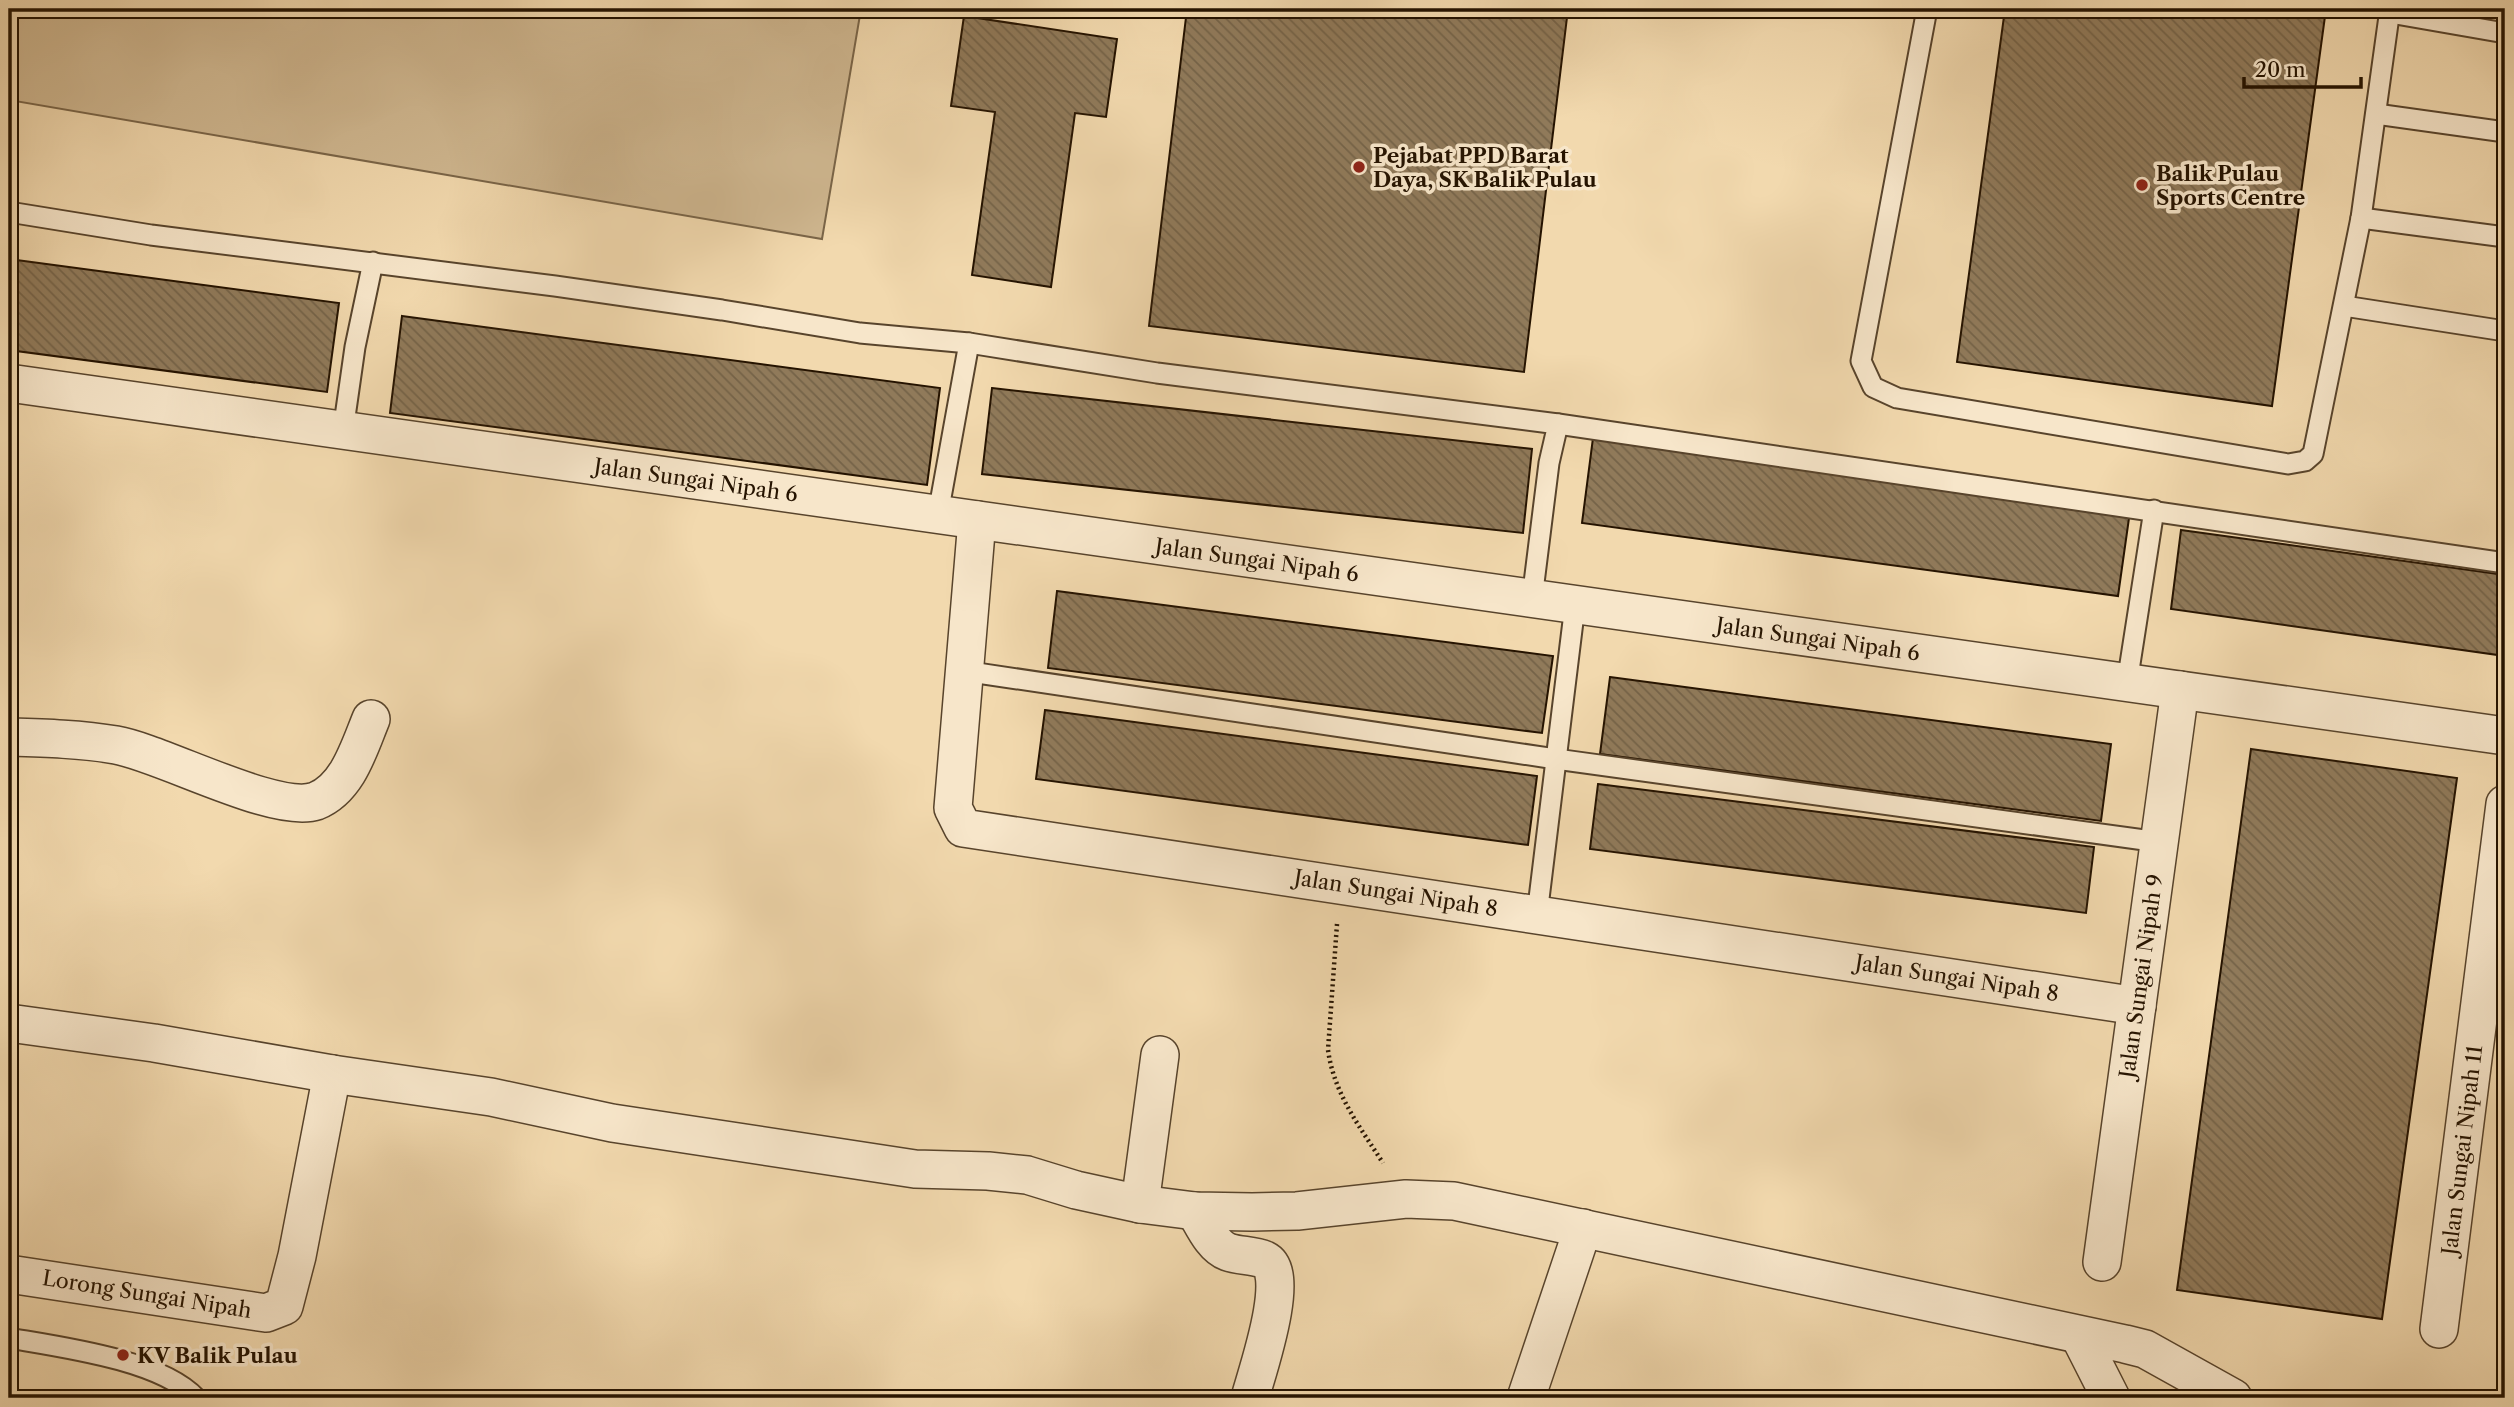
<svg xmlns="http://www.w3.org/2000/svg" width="2514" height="1407" viewBox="0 0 2514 1407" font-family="'Libre Caslon Text',serif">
<defs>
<pattern id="building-back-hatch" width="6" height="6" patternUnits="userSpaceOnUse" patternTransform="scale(1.75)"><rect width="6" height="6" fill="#907a5a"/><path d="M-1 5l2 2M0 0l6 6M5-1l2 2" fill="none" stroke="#756348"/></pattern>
</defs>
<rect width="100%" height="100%" fill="#f2d9ae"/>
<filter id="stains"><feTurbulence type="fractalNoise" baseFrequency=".00286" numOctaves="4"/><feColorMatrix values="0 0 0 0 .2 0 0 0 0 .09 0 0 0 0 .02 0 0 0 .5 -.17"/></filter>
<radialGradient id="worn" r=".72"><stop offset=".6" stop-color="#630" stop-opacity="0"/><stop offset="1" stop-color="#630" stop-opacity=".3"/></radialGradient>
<!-- green -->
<path fill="#cfb790" stroke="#7a6548" stroke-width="2" d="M9 9H861L822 239 9 100Z"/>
<!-- building -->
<g fill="url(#building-back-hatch)" stroke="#251300" stroke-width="2">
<path d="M1187 9H1568L1524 372 1149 326Z"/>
<path d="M2005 9H2326L2272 406 1957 362Z"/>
<path d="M964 16 1117 39 1106 117 1075 113 1051 287 972 275 995 112 951 106Z"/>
<path d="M9 259 339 303 327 392 9 350Z"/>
<path d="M402 316 940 388 927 485 390 413Z"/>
<path d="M992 388 1532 449 1523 533 982 474Z"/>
<path d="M1593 438 2130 511 2118 596 1582 523Z"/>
<path d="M2181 530 2505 575V656L2171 609Z"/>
<path d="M1057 591 1553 656 1542 733 1048 668Z"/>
<path d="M1610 677 2111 744 2101 821 1600 754Z"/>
<path d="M1045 710 1537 776 1528 845 1036 779Z"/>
<path d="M2251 749 2457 778 2382 1319 2177 1290Z"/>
<path d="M1598 784 2094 847 2086 913 1590 849Z"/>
</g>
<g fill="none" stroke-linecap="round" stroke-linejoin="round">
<!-- service casing -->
<g stroke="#58442c" stroke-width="23">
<g id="service">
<path d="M1927 9 1861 361 1873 387 1897 398 2288 464 2305 461 2313 454 2361 218 2390 9"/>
<path d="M2390 13 2505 33"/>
<path d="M2376 114 2505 132"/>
<path d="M9 212 151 235 555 286 722 310 860 333 969 343 1157 373 1558 424 1549 463 1532 599"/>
<path d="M2361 218 2505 237"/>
<path d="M2344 306 2505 331"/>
<path d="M1558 424 2505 563"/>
<path d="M343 431 355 347 373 262"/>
<path d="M938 514 969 343"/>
<path d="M964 671 1556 759 2159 842"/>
<path d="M2127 683 2154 510"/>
<path d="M1537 915 1575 605"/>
<path d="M9 1338C61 1347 161 1360 196 1398"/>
</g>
</g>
<!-- minor casing -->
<g stroke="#58442c" stroke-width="40">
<g id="minor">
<path d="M9 383 2505 736"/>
<path d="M977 520 953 808 963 828 2137 1006"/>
<path d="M9 737C44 738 81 739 116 745 162 753 276 815 316 801 348 788 359 748 371 719"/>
<path d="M9 1023 154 1043 332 1074 491 1097 612 1123 915 1169 988 1171 1027 1175 1076 1190 1140 1204 1195 1211 1252 1212 1297 1211 1406 1199 1454 1201 2125 1344 2145 1349 2233 1398"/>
<path d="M1140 1204 1160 1055"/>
<path d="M1195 1211C1203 1224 1212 1246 1228 1252 1239 1256 1254 1255 1265 1260 1292 1273 1256 1375 1250 1398"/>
<path d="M2102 1262 2180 690"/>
<path d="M9 1274 266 1313 284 1306 297 1256 332 1074"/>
<path d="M2439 1329 2505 804"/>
<path d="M2079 1335 2111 1398"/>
<path d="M1526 1398 1583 1228"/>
</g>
</g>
<!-- path -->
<path stroke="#251300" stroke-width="4.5" stroke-dasharray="2 3.5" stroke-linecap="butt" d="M1337 924 1328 1050C1334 1094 1360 1127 1383 1163"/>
<!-- service -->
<use href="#service" stroke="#f7e6ca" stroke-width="19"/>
<!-- minor -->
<use href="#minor" stroke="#f7e6ca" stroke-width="37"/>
</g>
<!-- markers -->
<g fill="#8f2418" stroke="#f7e6ca" stroke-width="2.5">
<circle cx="1359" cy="167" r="7"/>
<circle cx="2142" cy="185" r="7"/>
<circle cx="123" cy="1355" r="7"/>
</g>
<g text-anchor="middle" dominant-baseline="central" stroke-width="7" stroke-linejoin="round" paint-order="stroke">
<!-- poi labels -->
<g font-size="21" font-weight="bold" fill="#251300" stroke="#f7e6ca" text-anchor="start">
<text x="1373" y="155">Pejabat PPD Barat<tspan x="1373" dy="24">Daya, SK Balik Pulau</tspan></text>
<text x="2156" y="173">Balik Pulau<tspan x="2156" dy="24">Sports Centre</tspan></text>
<text x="137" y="1355">KV Balik Pulau</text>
</g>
<!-- street labels -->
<g font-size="21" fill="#251300" stroke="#f7e6ca">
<text transform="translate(696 480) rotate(8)">Jalan Sungai Nipah 6</text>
<text transform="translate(1257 560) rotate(8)">Jalan Sungai Nipah 6</text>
<text transform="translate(1818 639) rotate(8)">Jalan Sungai Nipah 6</text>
<text transform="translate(1396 893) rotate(9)">Jalan Sungai Nipah 8</text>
<text transform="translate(2141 976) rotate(-82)">Jalan Sungai Nipah 9</text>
<text transform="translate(1957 978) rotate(9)">Jalan Sungai Nipah 8</text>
<text transform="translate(2462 1150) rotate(-83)">Jalan Sungai Nipah 11</text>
<text transform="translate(147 1294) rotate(9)">Lorong Sungai Nipah</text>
</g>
</g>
<!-- margin -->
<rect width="2514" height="1407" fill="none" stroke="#f2d9ae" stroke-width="35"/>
<rect x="10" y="10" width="2493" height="1386" fill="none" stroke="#251300" stroke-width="3.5"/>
<rect x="18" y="18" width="2479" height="1372" fill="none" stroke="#251300" stroke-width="2"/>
<!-- scale -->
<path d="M2244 77v10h117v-10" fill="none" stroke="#251300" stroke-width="3.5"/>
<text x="2255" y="77" font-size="21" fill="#251300" stroke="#f7e6ca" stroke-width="5" paint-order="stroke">20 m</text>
<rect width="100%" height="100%" filter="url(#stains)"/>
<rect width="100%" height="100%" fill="url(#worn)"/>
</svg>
